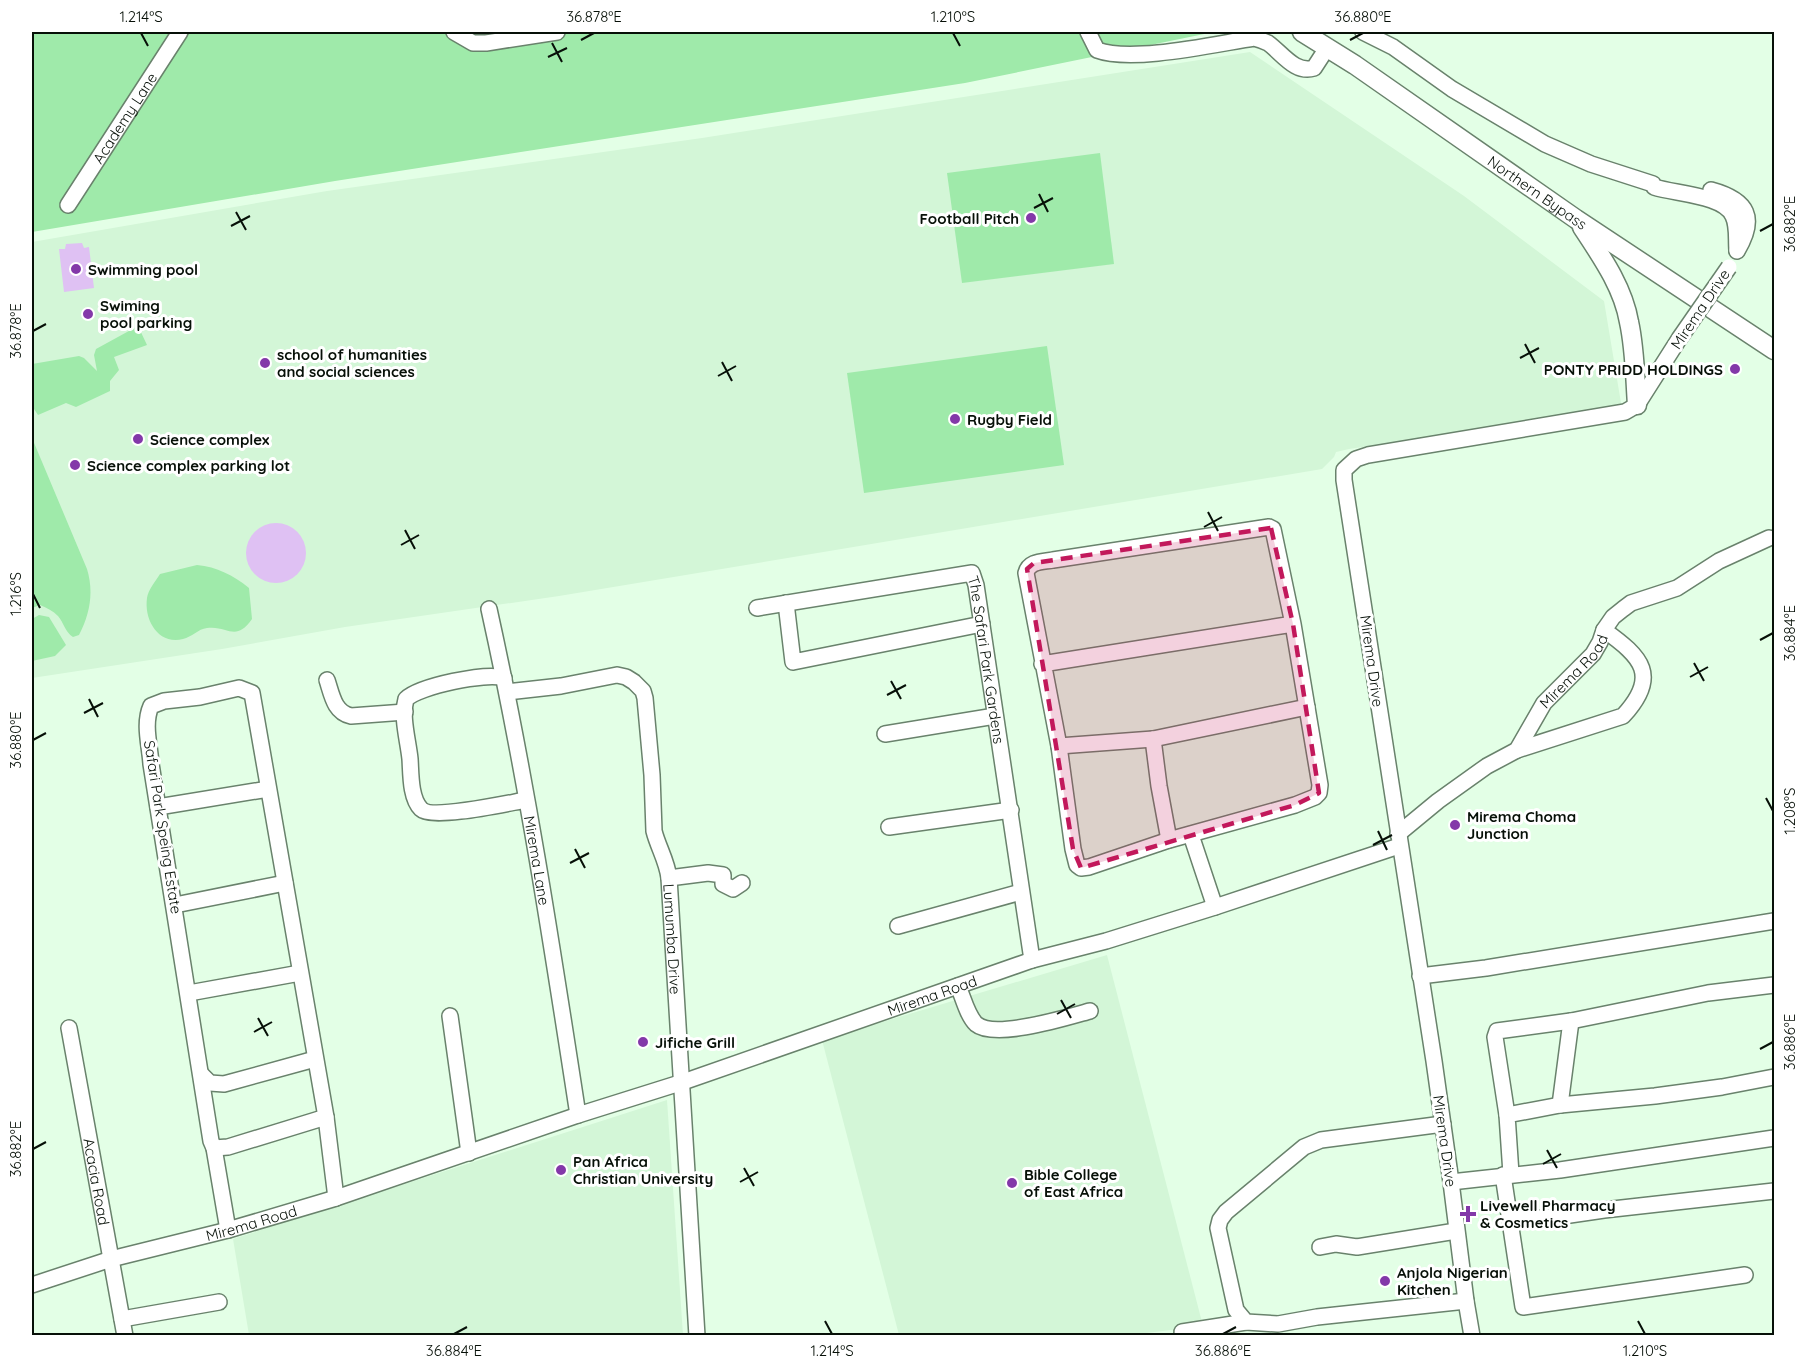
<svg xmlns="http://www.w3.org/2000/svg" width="1806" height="1367" viewBox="0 0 1806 1367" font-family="Quicksand,sans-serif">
<rect width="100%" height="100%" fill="#e3ffe6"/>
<!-- built -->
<g fill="#d3f6d7">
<path d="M1250 52 1464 196 1604 301 1622 409 1349 449 1336 452 1334 457 1322 469 559 596 345 627 222 649 32 678V242L327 191 702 138Z"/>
<path d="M1107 955 1203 1326 1122 1336 899 1335 822 1040Z"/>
<path d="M667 1100 683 1335H249L233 1239Z"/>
</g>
<!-- green -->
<g fill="#9feaaa">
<path d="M32 32H1214L965 83 335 181 32 232Z"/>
<path d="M1100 153 1114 264 962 283 947 173Z"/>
<path d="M138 326 147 345 114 357 119 370 110 381V391L76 407 66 403 38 415 32 406V364L79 356 84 358 97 371 94 355 96 349Z"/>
<path d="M1047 346 1064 465 864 493 847 373Z"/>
<path d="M32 438 87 569C94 592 90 614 79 635L73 637C65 632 64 623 58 616 53 611 47 608 40 605L32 608Z"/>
<path d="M197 565C217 567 233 575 249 588L252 619C235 643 228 625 207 628 198 629 192 637 183 639 158 645 144 620 147 598 148 590 155 582 160 574Z"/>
<path d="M39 615 49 617 66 645 55 656 32 661V619Z"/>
</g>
<!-- water -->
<g fill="#dfc1f3">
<path d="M82 243 84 248 89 247 94 288 64 292 59 249H65L66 244Z"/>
<circle cx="276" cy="553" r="30"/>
</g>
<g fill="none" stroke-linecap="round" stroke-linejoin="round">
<!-- minor casing -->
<g stroke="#69826c" stroke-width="18">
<g id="minor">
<path d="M454 32 473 43H486L557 32"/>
<path d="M1088 32 1097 50C1132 63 1215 44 1254 38 1258 39 1264 41 1268 43 1282 53 1295 74 1314 68L1327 48"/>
<path d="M1363 32 1393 47 1452 89 1545 144 1591 164 1653 184 1654 187C1676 194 1724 195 1733 216 1738 226 1736 239 1737 250"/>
<path d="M1711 190C1748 200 1757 218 1737 251"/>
<path id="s1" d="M68 205 180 32"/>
<path d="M786 603 793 662 982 624"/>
<path id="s2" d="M757 608 972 573 976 585 1032 960"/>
<path id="s3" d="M489 609C526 776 552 946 578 1115"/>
<path d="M1042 664 1293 624 1273 529 1269 527 1053 560C1042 562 1029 561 1026 573L1059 746 1073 849 1077 865 1081 868 1089 867 1169 840 1295 805 1315 797 1319 793 1320 785 1293 624"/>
<path d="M504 678C486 672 420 686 406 699 401 717 408 740 410 759 411 773 410 798 421 809 432 820 508 803 526 800"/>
<path d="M327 680C332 695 334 712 351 716L405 712"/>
<path id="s4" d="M507 692 561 686 617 675 626 677 634 682 643 691 645 698 652 775 654 831C658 847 667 861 669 878L697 1336"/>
<path d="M885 734 995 716"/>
<path d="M1153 739 1159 786 1169 840"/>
<path d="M1059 746 1153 739 1307 707"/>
<path d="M1517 750 1623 716C1660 676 1642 657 1604 630"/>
<path d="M158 807 268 789"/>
<path d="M889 827 1011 810"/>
<path id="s5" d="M1398 834 1438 801 1487 766 1517 750 1544 703 1593 654 1600 642 1604 630 1613 617 1623 609 1631 603 1677 588 1719 561 1769 538"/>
<path d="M1191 835 1215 907"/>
<path d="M669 878 708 873 723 875V884L733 889 742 883"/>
<path d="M175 905 285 883"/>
<path d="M898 926 1021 892"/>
<path d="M1420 976 1486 968 1774 921"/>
<path d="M958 986C963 997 967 1015 976 1024 995 1040 1068 1017 1090 1011"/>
<path d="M189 993 300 973"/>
<path d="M450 1016 469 1153"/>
<path id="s6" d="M69 1028 125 1336"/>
<path d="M201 1074 210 1083 224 1084 315 1059"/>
<path d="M1560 1105 1571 1021"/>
<path d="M1507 1115 1495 1037 1497 1031 1571 1021 1708 993 1774 985"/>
<path d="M1443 1124 1321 1140 1304 1147 1226 1212 1220 1220 1218 1228 1236 1310 1246 1322 1278 1324 1317 1317 1466 1301"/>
<path d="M214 1148 228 1147 326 1117"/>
<path d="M1511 1174 1507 1115 1560 1105 1655 1096 1722 1087 1774 1077"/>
<path d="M1503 1175 1523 1307 1745 1275"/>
<path d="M1451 1182 1560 1170 1774 1138"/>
<path d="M1510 1220 1556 1217 1604 1210 1774 1191"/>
<path d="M228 1230 214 1148 211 1141 151 764C150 746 143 724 151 706L164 701 200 697 239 688 252 693 326 1117 336 1198"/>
<path d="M1320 1247 1336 1244 1357 1247 1456 1231"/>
<path id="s7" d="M32 1285 111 1259 228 1230 336 1198 578 1115 683 1082 1032 960 1106 941 1215 907 1399 846"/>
<path d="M122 1319 219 1302"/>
<path d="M1182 1332 1246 1322"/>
<path d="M1472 1336 1466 1301 1451 1182 1434 1061 1344 480V470L1356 459 1368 455 1625 412 1637 405 1679 339"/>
</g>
</g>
<!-- major casing -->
<g stroke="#69826c" stroke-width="21">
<g id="major">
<path id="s8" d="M1302 32 1355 65 1576 219 1774 350"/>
<path d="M1582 227C1601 256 1623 287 1629 322 1635 349 1635 377 1637 405"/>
</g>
</g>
<!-- minor -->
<use href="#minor" stroke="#fff" stroke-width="15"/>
<!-- major -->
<use href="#major" stroke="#fff" stroke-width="18"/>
<!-- minor-bridge casing -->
<g stroke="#69826c" stroke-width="18" stroke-linecap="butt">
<path id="minor-bridge" d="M1679 339 1729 267"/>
</g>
<!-- minor-bridge -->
<use href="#minor-bridge" stroke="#fff" stroke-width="15"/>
</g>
<!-- marked area -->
<path fill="#c2185b" fill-opacity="0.2" stroke="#c2185b" stroke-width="4.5" stroke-dasharray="12 8" stroke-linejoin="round" d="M1271 528 1293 624 1319 793 1295 805 1081 868 1073 849 1027 569 1034 563Z"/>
<!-- ticks -->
<path fill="none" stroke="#071008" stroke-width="2" d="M141 33 148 46M953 33 960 46M581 40 594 33M1350 40 1363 33M552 43 562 62M548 57 567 48M1039 194 1048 212M1034 208 1053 198M236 212 246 230M231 226 250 216M1760 231 1773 224M33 331 46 324M1525 344 1535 363M1520 358 1539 348M722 362 732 381M718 376 736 366M1208 512 1218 531M1204 527 1222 517M405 530 415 549M401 545 419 535M33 594 40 608M1760 640 1773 633M1694 663 1704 681M1690 677 1708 667M891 681 901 699M887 695 906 685M89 699 98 717M84 713 103 703M33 740 46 733M1766 798 1773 811M1378 831 1387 850M1373 845 1392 835M575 849 585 868M570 863 589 853M1061 1000 1071 1018M1057 1014 1075 1004M258 1018 268 1036M254 1032 272 1022M1760 1049 1773 1042M33 1149 46 1142M1547 1150 1557 1168M1543 1164 1561 1154M744 1168 754 1186M740 1182 758 1172M825 1321 832 1334M1638 1321 1645 1334M454 1334 467 1327M1223 1334 1236 1327"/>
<!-- markers -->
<g fill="#8338a9" stroke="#fff" stroke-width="2">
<circle cx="1031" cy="218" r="6"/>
<circle cx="76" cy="269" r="6"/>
<circle cx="88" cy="314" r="6"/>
<circle cx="265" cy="363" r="6"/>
<circle cx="1735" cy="369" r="6"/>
<circle cx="955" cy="419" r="6"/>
<circle cx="138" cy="439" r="6"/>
<circle cx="75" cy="465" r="6"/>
<circle cx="1455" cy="825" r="6"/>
<circle cx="643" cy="1042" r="6"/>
<circle cx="561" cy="1170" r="6"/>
<circle cx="1012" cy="1183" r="6"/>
<path d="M1465 1205h6v6h6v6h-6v6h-6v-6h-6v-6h6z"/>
<circle cx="1385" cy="1281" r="6"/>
</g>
<g text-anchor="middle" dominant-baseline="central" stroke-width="6" stroke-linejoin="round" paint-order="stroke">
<!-- street labels -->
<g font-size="15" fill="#071008" stroke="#fff">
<text stroke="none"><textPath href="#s1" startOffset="104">Academy Lane</textPath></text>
<text stroke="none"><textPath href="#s8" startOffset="285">Northern Bypass</textPath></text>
<text transform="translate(1700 309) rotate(-56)">Mirema Drive</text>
<text transform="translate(1372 661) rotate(82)">Mirema Drive</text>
<text stroke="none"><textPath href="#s2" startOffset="306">The Safari Park Gardens</textPath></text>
<text stroke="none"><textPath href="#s5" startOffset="244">Mirema Road</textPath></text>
<text transform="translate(163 827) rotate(81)">Safari Park Speing Estate</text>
<text stroke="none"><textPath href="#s3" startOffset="256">Mirema Lane</textPath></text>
<text stroke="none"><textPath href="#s4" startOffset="394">Lumumba Drive</textPath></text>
<text stroke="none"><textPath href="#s7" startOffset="946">Mirema Road</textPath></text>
<text transform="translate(1445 1141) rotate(82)">Mirema Drive</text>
<text stroke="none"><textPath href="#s6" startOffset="156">Acacia Road</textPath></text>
<text stroke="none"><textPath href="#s7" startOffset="228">Mirema Road</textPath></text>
</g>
<!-- poi labels -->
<g font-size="15" font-weight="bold" fill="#071008" stroke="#fff" text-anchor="start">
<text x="1019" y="218" text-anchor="end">Football Pitch</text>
<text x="88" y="269">Swimming pool</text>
<text x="100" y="305">Swiming<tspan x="100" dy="17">pool parking</tspan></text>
<text x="277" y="354">school of humanities<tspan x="277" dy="17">and social sciences</tspan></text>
<text x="1723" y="369" text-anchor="end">PONTY PRIDD HOLDINGS</text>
<text x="967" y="419">Rugby Field</text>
<text x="150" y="439">Science complex</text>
<text x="87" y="465">Science complex parking lot</text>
<text x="1467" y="816">Mirema Choma<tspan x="1467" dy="17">Junction</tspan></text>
<text x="655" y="1042">Jifiche Grill</text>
<text x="573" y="1161">Pan Africa<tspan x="573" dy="17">Christian University</tspan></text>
<text x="1024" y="1174">Bible College<tspan x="1024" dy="17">of East Africa</tspan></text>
<text x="1480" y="1205">Livewell Pharmacy<tspan x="1480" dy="17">&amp; Cosmetics</tspan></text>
<text x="1397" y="1272">Anjola Nigerian<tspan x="1397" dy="17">Kitchen</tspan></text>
</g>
</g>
<!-- border -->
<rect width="1806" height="1367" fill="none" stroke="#ffffff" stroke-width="66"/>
<rect x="33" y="33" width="1740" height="1301" fill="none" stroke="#071008" stroke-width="2"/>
<g font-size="15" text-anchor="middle" fill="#071008">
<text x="141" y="22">1.214°S</text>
<text x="594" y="22">36.878°E</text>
<text x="953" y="22">1.210°S</text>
<text x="1363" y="22">36.880°E</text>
<text transform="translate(1790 224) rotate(-90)" y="5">36.882°E</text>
<text transform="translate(16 331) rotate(-90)" y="5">36.878°E</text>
<text transform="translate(16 594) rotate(-90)" y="5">1.216°S</text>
<text transform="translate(1790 633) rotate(-90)" y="5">36.884°E</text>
<text transform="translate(16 740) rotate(-90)" y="5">36.880°E</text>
<text transform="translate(1790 811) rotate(-90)" y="5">1.208°S</text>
<text transform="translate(1790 1042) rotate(-90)" y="5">36.886°E</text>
<text transform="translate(16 1149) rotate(-90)" y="5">36.882°E</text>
<text x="454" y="1356">36.884°E</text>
<text x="832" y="1356">1.214°S</text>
<text x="1223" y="1356">36.886°E</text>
<text x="1645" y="1356">1.210°S</text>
</g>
</svg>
